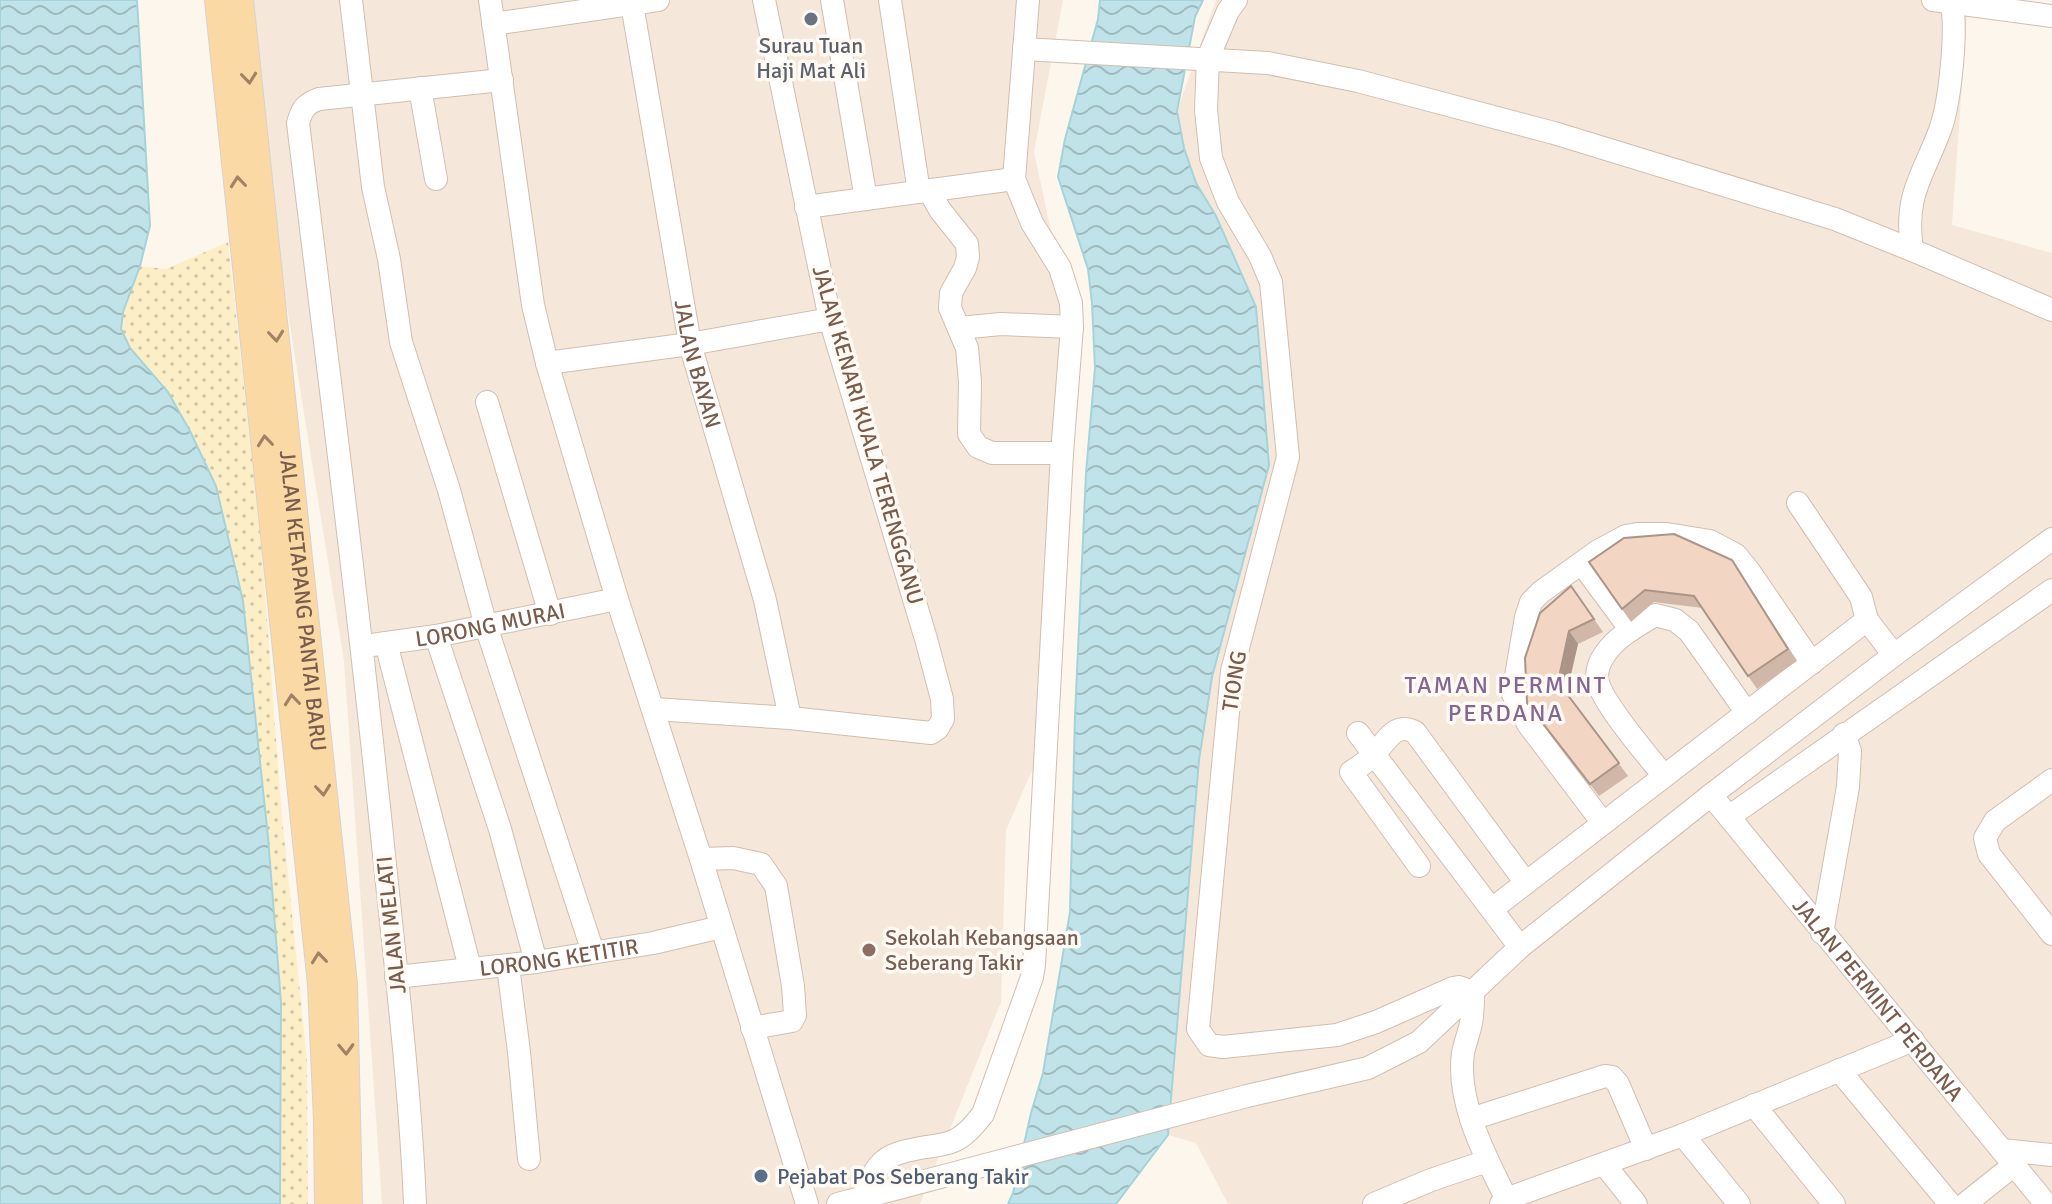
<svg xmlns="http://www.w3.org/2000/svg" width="2052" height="1204" viewBox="0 0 2052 1204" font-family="Signika,sans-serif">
<defs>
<pattern id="sand-dots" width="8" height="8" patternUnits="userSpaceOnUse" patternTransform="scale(2)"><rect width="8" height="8" fill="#fcefc7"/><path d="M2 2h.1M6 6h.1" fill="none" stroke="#d1c5a4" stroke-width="1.8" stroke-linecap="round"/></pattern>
<pattern id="water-waves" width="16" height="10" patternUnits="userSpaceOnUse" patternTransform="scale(2)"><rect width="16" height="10" fill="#bfe3e8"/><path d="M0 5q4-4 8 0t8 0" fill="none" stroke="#a0bbbe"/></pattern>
</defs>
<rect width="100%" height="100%" fill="#fdf6ec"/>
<!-- residential -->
<g fill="#f5e8da">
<path d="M246 0H1063L1034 152 1068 310 1045 741 1006 830 1001 1002 920 1204H382L344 661 260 140Z"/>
<path d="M1216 0H1968L1952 225 2052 253V1204H1228L1196 1143 1168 1135 1199 760 1212 677 1230 609 1216 216 1196 183 1184 148 1177 111Z"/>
</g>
<!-- sand -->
<path fill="url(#sand-dots)" d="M228 242 261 540 282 817 307 1060 308 1204H280L281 1003 268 837 243 602 216 486 168 392 130 348 121 329 123 312 140 266 166 269Z"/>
<!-- water -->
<g fill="url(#water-waves)" stroke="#a5d3da" stroke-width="2">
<path d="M0 0H137L150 226 140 266 123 312 121 329 130 348 168 392 190 431 216 486 243 601 268 837 281 1003 280 1204H0Z"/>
<path d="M1100 0H1203L1195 17 1177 111 1184 148 1196 183 1216 216 1256 307 1269 465 1212 677 1199 760 1168 1135 1116 1204H1008L1013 1193 1031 1113 1043 1073 1070 912 1075 716 1086 473 1095 368 1092 303 1088 269 1058 177 1065 139 1098 19Z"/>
</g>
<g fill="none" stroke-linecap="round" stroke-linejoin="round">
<!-- minor casing -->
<g stroke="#d1beb0" stroke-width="24">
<g id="minor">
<path d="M351 0 373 187 389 259 401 342 449 490 486 626 593 952"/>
<path d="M490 0 533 305 547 363 617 599 701 859 807 1204"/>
<path d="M832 0 866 199"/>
<path d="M890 0 919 192"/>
<path d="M1236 0 1228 11 1208 58 1206 110 1211 158 1228 202 1260 256 1271 282 1288 457 1232 671 1198 1029 1209 1045 1223 1047 1337 1035 1376 1022 1453 988 1459 987 1473 992"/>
<path d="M1933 0 2052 16"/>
<path id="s1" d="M632 4 690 344 765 600 790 718"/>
<path d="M493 24 658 0"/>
<path d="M1024 49 1268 63 1358 81 1554 133 1835 219 1912 250 2052 310"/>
<path d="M420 88 436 179"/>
<path d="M929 190 940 210 967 244 968 257 965 268 951 293 950 308 967 348 970 382 969 434 978 447 992 453H1062"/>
<path d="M806 207 1014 179"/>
<path d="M1912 250C1904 195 1922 178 1940 130 1950 103 1958 28 1951 0"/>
<path d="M959 328 1001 324 1072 327"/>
<path d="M547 363 690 344 830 319"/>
<path d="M487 402 550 614"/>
<path d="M1798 503 1861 597 1867 620"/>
<path d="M1582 564 1631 630"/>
<path d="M436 636 500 829 536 962"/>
<path d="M386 643 470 968"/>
<path id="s2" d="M372 645 436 636 617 599"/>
<path d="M654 709 790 718 931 733 938 728 943 719 942 699 926 639 830 319 764 0"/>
<path d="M1358 733 1520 947"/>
<path d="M1664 776C1649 757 1598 699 1597 677 1597 669 1600 661 1605 654 1616 637 1638 625 1655 615L1675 620 1689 631 1747 713"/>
<path d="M2052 780 1995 821 1985 838 1989 854 2052 934"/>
<path id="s3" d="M1711 795 2046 1204"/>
<path d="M1730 816 2052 590"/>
<path d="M1603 823 1528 724 1513 694 1526 617 1531 602 1541 592 1598 551 1626 536 1637 534H1667L1710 541 1736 555 1749 571 1812 663"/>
<path d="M701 859 733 858 761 864 776 886 793 986 795 1015 792 1021 752 1028"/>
<path d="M1419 866 1351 772C1359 767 1367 762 1373 755 1387 742 1394 721 1415 732L1526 883"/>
<path d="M1492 909 1867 620 1894 655"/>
<path d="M1822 933 1848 787 1850 751 1844 734"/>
<path d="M508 966 519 1052 529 1159"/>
<path id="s4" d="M396 977 536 962 653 943 721 927"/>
<path d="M1473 992C1473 1002 1473 1013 1471 1023 1469 1033 1465 1043 1463 1053 1456 1102 1486 1158 1507 1200"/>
<path d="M1839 1070 1950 1204"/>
<path d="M1754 1105 1834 1204"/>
<path d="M1471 1119 1605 1076 1612 1077 1618 1084 1646 1149"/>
<path d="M1683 1135 1739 1204"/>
<path d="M2002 1150 2052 1155"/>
<path d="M1604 1164 1636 1204"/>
<path d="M863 1197C878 1158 886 1154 926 1147 934 1146 943 1145 951 1142 965 1137 974 1125 983 1114L1032 977 1034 965 1062 453 1072 327 1071 303 1060 268 1032 223 1014 179 1028 0"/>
<path d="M415 1204C410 1087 396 971 384 855 359 610 328 367 298 123 302 109 305 104 319 99L502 80"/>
<path d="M838 1204 1247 1096 1368 1068 1419 1042 1520 947 1711 795 1894 655 2052 539"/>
<path d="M1374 1204 1431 1180 1487 1161"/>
<path d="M1501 1204 1517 1195 1683 1135 1913 1040"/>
<path d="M1965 1204 2014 1165"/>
</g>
</g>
<!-- major casing -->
<g stroke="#dad1cd" stroke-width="28">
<g id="major">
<path d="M218 0 321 984 327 1120 328 1204"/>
<path id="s5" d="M240 0 344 984 349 1204"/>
</g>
</g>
<!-- minor -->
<use href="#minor" stroke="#fff" stroke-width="22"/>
<!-- major -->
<use href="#major" stroke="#fbd9a5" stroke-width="26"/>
</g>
<!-- wall -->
<g fill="#d1b7a8">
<path d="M1732 560 1797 661 1757 689 1702 608 1654 602 1631 622 1589 562Z"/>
<path d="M1571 586 1603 632 1578 644 1567 694 1628 776 1599 796 1527 703Z"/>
</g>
<!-- shaded-wall -->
<path fill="#aa9588" d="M1569 631 1578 644 1566 694 1558 682Z"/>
<!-- building -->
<g fill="#f3d5c3" stroke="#aa9588" stroke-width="2">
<path d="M1674 534 1732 560 1788 649 1748 676 1694 596 1645 590 1622 609 1589 562 1624 538Z"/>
<path d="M1571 586 1594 619 1569 631 1558 682 1619 763 1590 784 1527 703 1525 658 1540 613Z"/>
</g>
<!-- one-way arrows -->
<defs><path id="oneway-chevron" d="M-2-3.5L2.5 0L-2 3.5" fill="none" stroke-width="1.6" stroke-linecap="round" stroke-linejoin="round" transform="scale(2)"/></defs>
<g stroke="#a18267">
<use href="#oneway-chevron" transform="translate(249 78) rotate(84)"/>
<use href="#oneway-chevron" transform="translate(238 182) rotate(-96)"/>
<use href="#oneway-chevron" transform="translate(276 336) rotate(84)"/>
<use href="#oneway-chevron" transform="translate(265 441) rotate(-96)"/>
<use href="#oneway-chevron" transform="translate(292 700) rotate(-96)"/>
<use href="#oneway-chevron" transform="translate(323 790) rotate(84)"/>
<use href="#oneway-chevron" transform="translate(319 958) rotate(-96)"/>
<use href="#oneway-chevron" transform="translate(346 1049) rotate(88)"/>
</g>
<!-- markers -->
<circle fill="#6b7280" stroke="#fffaf3" stroke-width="3" cx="811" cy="19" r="8"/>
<circle fill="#8d6e63" stroke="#fffaf3" stroke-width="3" cx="869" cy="950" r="8"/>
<circle fill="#5c6f8a" stroke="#fffaf3" stroke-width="3" cx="761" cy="1176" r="8"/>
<g text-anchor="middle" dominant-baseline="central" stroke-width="7" stroke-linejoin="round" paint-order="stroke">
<!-- worship labels -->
<g font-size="22" fill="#5b616d" stroke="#fffaf3">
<text x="811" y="45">Surau Tuan<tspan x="811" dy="25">Haji Mat Ali</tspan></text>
</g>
<!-- street labels -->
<g font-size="22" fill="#7a5c4d" stroke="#fffaf3">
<text stroke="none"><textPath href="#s1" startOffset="366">JALAN BAYAN</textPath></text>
<text transform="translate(868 435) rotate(74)">JALAN KENARI KUALA TERENGGANU</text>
<text stroke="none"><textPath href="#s5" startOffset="604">JALAN KETAPANG PANTAI BARU</textPath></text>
<text stroke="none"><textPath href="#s2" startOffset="120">LORONG MURAI</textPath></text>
<text transform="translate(1234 681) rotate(-81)">TIONG</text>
<text transform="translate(391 925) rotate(-96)">JALAN MELATI</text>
<text stroke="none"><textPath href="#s4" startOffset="164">LORONG KETITIR</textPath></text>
<text stroke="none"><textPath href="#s3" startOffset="264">JALAN PERMINT PERDANA</textPath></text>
</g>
<!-- education labels -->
<g font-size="22" fill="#785e54" stroke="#fffaf3" text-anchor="start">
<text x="885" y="937">Sekolah Kebangsaan<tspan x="885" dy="25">Seberang Takir</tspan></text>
</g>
<!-- service labels -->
<g font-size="22" fill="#4e5e75" stroke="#fffaf3" text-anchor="start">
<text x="777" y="1176">Pejabat Pos Seberang Takir</text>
</g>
<!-- neighbourhood labels -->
<g font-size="24" letter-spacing="2" fill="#846695" stroke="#fffaf3">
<text x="1506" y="685">TAMAN PERMINT<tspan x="1506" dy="28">PERDANA</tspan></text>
</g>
</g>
</svg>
